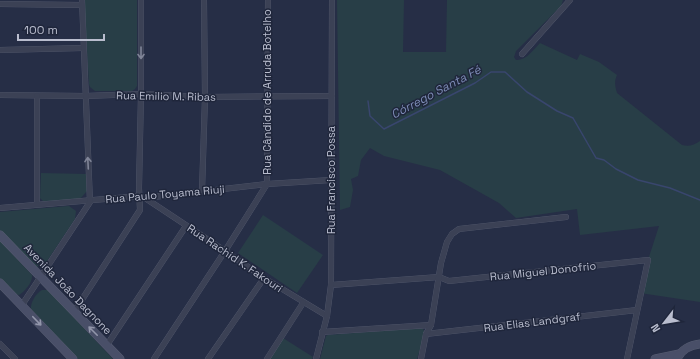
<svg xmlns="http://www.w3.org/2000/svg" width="700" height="359" viewBox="0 0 700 359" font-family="'Space Grotesk',sans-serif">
<rect width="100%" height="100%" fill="#262e46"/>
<!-- green -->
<g fill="#283e47">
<path d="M84 0H137V86L135 89 132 91H95L90 87 89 84Z"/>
<path d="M337 0H404L403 52H446L447 0H563L561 6 516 51 514 57 516 60C526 61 533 50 540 43L577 60 580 54 599 62 617 75C614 82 615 86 617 93L682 145C689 147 694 145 700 141V302L640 293 648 260 659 226 580 235 577 209 516 218 499 203 440 170 384 156 370 148 361 160 358 176 351 179 353 190 350 207 340 210Z"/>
<path d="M41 173 86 174 87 191 80 199 44 202 40 198Z"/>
<path d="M69 206 76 211 75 219 45 264 42 266 35 267 0 232V212Z"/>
<path d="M263 215 323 255 297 293 238 253Z"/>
<path d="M0 241 32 275C33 282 25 291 19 295L14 294 0 279Z"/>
<path d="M42 290H48L113 359H78L31 309C30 303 36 293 42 290Z"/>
<path d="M421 328 423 329 425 333 417 359H320L326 336 328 335Z"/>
<path d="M283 338 313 357 312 359H269Z"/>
</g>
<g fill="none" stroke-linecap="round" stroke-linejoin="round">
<!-- stream -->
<path stroke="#39466e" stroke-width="1.5" d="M368 101 370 116 384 129 475 83 491 72H505L527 92 557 111 573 118 596 158 604 160 616 169 638 180 670 188 700 200"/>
<!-- street casing -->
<g stroke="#565c70" stroke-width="6">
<g id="street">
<path d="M0 4 81 5"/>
<path d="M0 50 83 48"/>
<path d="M522 54 570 0"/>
<path d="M0 95 85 96 141 94 205 97 332 96"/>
<path d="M37 96V204"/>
<path d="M202 191 205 97 204 0"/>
<path d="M145 198 225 251 264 278 327 316"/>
<path d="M0 208 140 196 145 198 267 184 331 180"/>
<path d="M331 285 439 277 449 281 648 260 627 359"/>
<path d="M22 305 90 202 82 0"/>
<path d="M74 312 140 210 139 188 141 94V0"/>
<path d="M322 332 431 325"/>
<path d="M426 334 637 310"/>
<path d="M0 344 15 359"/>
<path d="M107 345 186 226"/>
<path d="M154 359 225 251 267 184 268 0"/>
<path d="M208 359 264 278"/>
<path d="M267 359 303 303"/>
<path d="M316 359 327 316 331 285 332 0"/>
<path d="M421 359 426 334 431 325 441 263 447 242 452 234 459 229 566 217"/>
</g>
</g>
<!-- secondary casing -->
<g stroke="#565c70" stroke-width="9">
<g id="secondary">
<path d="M0 235 120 359"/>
<path d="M0 283 73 359"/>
<path d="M655 359 679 354"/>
<path d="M677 359C681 350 690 345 700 344"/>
</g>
</g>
<!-- street -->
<use href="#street" stroke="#3b4155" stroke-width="5.5"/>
<!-- secondary -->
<use href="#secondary" stroke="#494f68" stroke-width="8"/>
</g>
<!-- one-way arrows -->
<defs><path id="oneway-shaft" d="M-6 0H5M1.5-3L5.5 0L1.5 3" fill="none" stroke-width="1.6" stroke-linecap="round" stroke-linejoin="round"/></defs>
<g stroke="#808598">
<use href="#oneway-shaft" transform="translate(141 53) rotate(90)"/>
<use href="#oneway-shaft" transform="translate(88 163) rotate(-93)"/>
</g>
<g stroke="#9296aa">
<use href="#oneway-shaft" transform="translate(37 321) rotate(46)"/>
<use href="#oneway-shaft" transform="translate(93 331) rotate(-135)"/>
</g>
<g text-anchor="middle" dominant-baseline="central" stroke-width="3" stroke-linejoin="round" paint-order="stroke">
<!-- street labels -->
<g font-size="11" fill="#b9bdce" stroke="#1f263b">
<text transform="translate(267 92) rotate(-90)">Rua Cândido de Arruda Botelho</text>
<text transform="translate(166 96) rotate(1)">Rua Emilio M. Ribas</text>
<text transform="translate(331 180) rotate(-90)">Rua Francisco Possa</text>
<text transform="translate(165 194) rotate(-5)">Rua Paulo Toyama Riuji</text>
<text transform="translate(235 258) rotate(34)">Rua Rachid K. Fakouri</text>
<text transform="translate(543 271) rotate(-6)">Rua Miguel Donofrio</text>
<text transform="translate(68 289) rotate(46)">Avenida João Dagnone</text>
<text transform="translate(532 322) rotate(-7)">Rua Elias Landgraf</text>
</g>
<!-- water labels -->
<g font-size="12" font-style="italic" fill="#7e8db7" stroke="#1f263b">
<text transform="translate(436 92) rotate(-28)">Córrego Santa Fé</text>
</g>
</g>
<!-- north arrow -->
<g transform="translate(664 323) rotate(239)" stroke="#1f263b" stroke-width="3" paint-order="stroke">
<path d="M0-3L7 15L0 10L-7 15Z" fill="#b9bdce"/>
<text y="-6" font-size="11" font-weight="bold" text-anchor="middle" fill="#b9bdce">N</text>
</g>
<!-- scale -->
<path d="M18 34v6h86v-6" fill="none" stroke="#b9bdce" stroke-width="2"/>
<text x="24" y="34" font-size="12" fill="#b9bdce" stroke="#1f263b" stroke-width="3" paint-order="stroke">100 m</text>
</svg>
